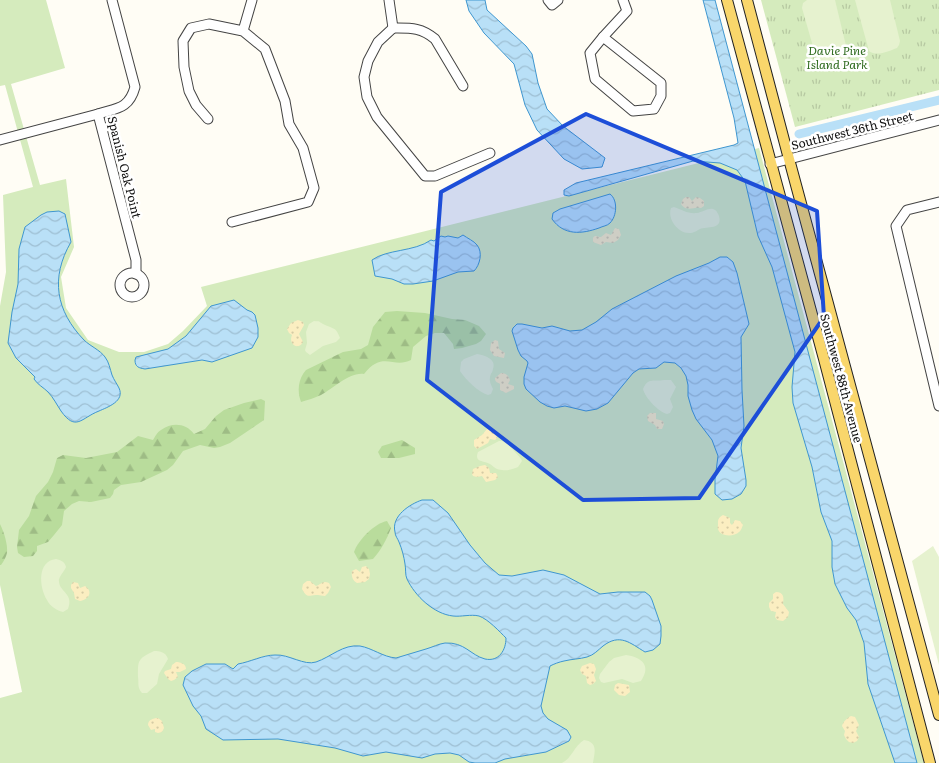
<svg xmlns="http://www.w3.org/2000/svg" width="939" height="763" viewBox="0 0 939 763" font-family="Literata,serif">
<defs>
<pattern id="forest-firs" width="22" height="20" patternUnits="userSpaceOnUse" patternTransform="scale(1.25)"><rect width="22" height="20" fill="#b9dc9c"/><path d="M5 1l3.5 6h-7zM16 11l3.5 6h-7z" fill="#9ebc85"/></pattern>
<pattern id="sand-dots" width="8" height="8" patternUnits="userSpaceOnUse" patternTransform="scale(1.25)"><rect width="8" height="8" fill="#fbeec1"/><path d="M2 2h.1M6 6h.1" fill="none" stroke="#d6cba5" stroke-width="1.8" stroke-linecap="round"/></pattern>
<pattern id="park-tufts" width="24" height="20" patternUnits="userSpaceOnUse" patternTransform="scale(1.25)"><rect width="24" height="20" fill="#d5ebbd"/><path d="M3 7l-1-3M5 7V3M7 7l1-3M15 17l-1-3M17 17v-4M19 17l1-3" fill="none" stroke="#b6c8a1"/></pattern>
<pattern id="water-waves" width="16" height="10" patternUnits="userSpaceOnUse" patternTransform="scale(1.25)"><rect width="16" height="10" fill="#b9e0f7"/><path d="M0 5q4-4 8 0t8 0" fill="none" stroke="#9ebfd3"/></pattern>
</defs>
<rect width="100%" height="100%" fill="#fffdf5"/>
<!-- grass -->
<path fill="#d5ebbd" d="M0 0H46L65 68 11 84 40 185 66 179 74 247 61 277 66 308 88 340 119 352H144L168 344 183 331 207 306 201 287 759 148 924 763H0V698L22 692 0 585V306L6 272 3 195 33 187 5 85 0 86Z"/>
<!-- forest -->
<g fill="url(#forest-firs)">
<path d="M397 311 425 313 452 319 465 320 479 326 486 334 481 341 476 344 462 348 454 349 453 344 444 333H435L426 336 413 347 411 360C393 369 383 350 364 374 349 372 333 389 321 395 315 398 307 400 301 402 297 391 298 379 306 370L343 352 361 349 368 345 373 327 385 312Z"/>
<path d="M261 399 265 401 264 420 230 443 220 447 214 448 200 445 183 451 173 465 167 470 141 482 121 485 114 490 113 494 110 498 91 502 79 501 72 504 64 511 62 525 54 535 48 542 37 546V551L33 556 24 557 18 553 17 547 19 530 29 516 36 496 48 482 53 472 57 458 63 455 86 458 117 452 138 436 153 440C155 437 157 432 161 430 172 422 186 423 194 434L205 429 216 416 224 410 244 403Z"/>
<path d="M402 440 415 448V454L399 458H381L378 452 382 446Z"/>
<path d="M387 521 391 528C387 539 381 550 373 559L359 561 354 552C358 540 375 523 387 521Z"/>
<path d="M0 524C4 532 8 545 7 553 6 557 4 561 1 565H0Z"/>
</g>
<!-- sand -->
<g fill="url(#sand-dots)">
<path d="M686 197H689L692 201 696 197 700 198 704 201V206L701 208C693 207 686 212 681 204L683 199Z"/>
<path d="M615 228 619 229 621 235 618 240 613 243 606 242 601 245 593 242V238C595 234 598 237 601 237L606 233 611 235Z"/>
<path d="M298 320 303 322 304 325 299 334 303 342C298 351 288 344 292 335L289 333 287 329 291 323Z"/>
<path d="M495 340 498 341 499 349 505 353 504 358 494 356 490 350 491 343Z"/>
<path d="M501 373C506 373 508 375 510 380L508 384 514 386V389L506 393 500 390V384C498 382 495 383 495 378Z"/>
<path d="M650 413H656V419L663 421 664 424 662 429H657L655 425 648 421 647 416Z"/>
<path d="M487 429C494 428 498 431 497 438L495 440 490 439 488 443 477 449 474 446V440L482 435Z"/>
<path d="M485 465 489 468 490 473H496L498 477 495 480 486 482 482 476 477 477 473 476 472 474 473 469 480 466Z"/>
<path d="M723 515 730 518V523L732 525 735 520 740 521 743 525C742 527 741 531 739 532 734 537 720 537 718 529 717 527 718 526 718 525 718 519 718 518 723 515Z"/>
<path d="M366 566 369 569 370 574 369 579 365 582 357 583C353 581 351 576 352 571L356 569 360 572 362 567Z"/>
<path d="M307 581H310L316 586C321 585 322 580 329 583L331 587 328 593 325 596C322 596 320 595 318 595 309 594 308 600 302 589L303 584Z"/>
<path d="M73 582 78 583 80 588 85 586C94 592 88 600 80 601L75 599 74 593 71 588V585Z"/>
<path d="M776 592C784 592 784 598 783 604L789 612 788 617 783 621 777 620 775 617 776 612 771 611 769 607V603L773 599V594Z"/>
<path d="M176 662C181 662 186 664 186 669L180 672H176L178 677 174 680 171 681 168 679 164 673 165 671 171 669 172 665Z"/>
<path d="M590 663 594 664 596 669 594 675 596 681 593 684 590 685 587 683 586 676 582 674 580 670 582 666Z"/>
<path d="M618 683 629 685 630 692 625 696 619 695 614 690 615 685Z"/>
<path d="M851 716 855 717 859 725 856 731 859 737 857 741 853 743 849 742 846 739 844 735 845 731 842 726C843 722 847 718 851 716Z"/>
<path d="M158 718 162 721 164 728 162 732 158 733 155 732V729L151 730 148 725C148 720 153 718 158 718Z"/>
</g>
<!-- park -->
<path fill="url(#park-tufts)" d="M761 0H939V90L795 127Z"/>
<!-- pitch -->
<g fill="#e6f2cf">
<path d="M807 0H835L848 54 847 59 844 62 825 67H821L818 64 802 8 803 3Z"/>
<path d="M855 0H890L900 41 899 45 897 48C889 51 877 57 869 51Z"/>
<path d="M674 207C682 210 688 214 697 213 703 212 710 206 715 210 717 211 718 214 719 216 723 230 707 226 700 229 696 231 694 233 689 233 678 233 667 219 671 208Z"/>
<path d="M314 321C322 322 316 320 323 324 332 329 336 326 340 338L336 342 323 346 310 355 306 352 305 350 307 343 306 332 309 324Z"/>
<path d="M477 354C484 355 497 359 493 369 492 374 491 372 490 377 489 381 491 385 493 389L491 394 488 395C478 392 466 380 460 371L461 362 464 359Z"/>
<path d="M664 380H671L676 387 670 399 673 407 670 413 667 414C659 412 645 398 643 389 648 377 654 382 664 380Z"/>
<path d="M499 441C508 441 509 445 514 451 517 455 520 456 522 461L518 467C513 469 507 471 502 470 497 470 494 467 490 464 483 460 474 463 478 452Z"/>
<path d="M933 546 939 557V665L912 561Z"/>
<path d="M56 559C61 560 65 562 66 567 64 572 58 577 59 582 60 592 74 594 68 609L63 612C56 610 50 606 47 600 39 587 37 561 56 559Z"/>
<path d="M154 651C160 651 166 652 168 659L159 674 157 684 147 693H142C137 687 139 684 138 677 138 661 137 659 154 651Z"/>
<path d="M626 655C641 657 652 665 641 681L633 683 622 679 604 683 601 682 599 678 600 674 609 662 614 658Z"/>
<path d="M584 740C598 742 595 752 593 763H562C572 758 574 746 584 740Z"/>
</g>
<!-- water -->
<g fill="url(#water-waves)" stroke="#3f96cf">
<path d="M466 0H485L487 10 526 46 532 54 538 83 547 109 563 126 605 158 602 167 582 169 564 159 537 130 525 105 514 64 484 33 469 11Z"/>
<path d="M703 0H715L917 763H895L868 684 864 643 856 620 847 608 835 584 832 567V541L821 512 812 467 793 403 792 387 795 352 772 267 758 236 745 181 737 170 720 163 693 161 569 196 564 195V190L576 183 734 145 738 143 734 118Z"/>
<path d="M610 194C618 200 617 216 610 223 607 226 603 226 599 228 582 234 564 236 552 219L553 213 560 209Z"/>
<path d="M59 211 65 214 71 242C50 278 56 311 84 340 90 346 100 350 105 357 109 362 110 369 112 375 114 380 117 384 119 388 125 401 108 407 99 411 81 418 76 432 61 411 57 405 53 397 48 392 43 387 38 385 34 379L35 377 16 358 8 343 12 312 18 284 19 249 25 227 41 215 47 212Z"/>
<path d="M463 235C467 238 474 241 477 245 483 252 480 265 474 271L458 272 433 281 413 284H404L392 279 375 276 372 260C387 249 414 252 431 240L434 241 441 236 445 237 448 236 458 238Z"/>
<path d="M720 257H727L733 262 737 273 749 324 741 337 742 390 744 426 741 448 746 480V486L741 494 732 499 722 500 715 494V479L718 456 712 440 696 419 692 410 688 396V385L686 376 681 368 675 363 664 362 656 368 639 369 633 373 608 403 597 409 586 411 565 406 554 408 547 406 540 402 526 389 524 384V377L528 363 527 361 521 356 518 350 512 331 513 328 517 324H522L542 328 552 326 570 331 582 330 596 322 612 309 676 276 709 263Z"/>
<path d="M234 300 247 310 252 312 255 315 258 328V337L252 348 212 362 202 360 145 369C139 368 135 367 135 360L136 357 168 349 186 336 211 306Z"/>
<path d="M422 500H433L448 513 470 545 485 563 499 575 512 576 543 570 564 575 600 594 618 592H645L650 596 652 600 661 626V636L660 644 653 650 645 652C630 643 620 633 603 646 598 650 594 655 587 657 580 659 572 659 564 661 559 662 554 664 550 666L541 706 543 713 548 719 567 730 571 737 569 741 546 752 505 759 495 763H475L469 762 459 755 450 753 435 754 422 758 386 752 363 756 335 748 278 739 223 740 206 729 201 716 193 706 183 685 185 677 192 671 206 664H225L233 669 238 664C250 662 263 655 275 655 289 654 304 666 316 662 331 657 343 644 360 646 372 648 383 657 396 658 406 655 416 652 426 649 433 647 438 644 445 643 465 642 470 655 485 659 499 662 506 650 506 638 500 632 488 619 479 616 471 614 461 617 453 616 434 614 415 596 407 579 405 575 406 569 405 564 404 557 402 549 399 542 398 539 395 536 395 532 391 516 410 504 422 500Z"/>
</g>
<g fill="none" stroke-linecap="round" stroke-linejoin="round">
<!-- canal -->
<path stroke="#b9e0f7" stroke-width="9" d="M799 134 939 100"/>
<!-- minor casing -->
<g stroke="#444" stroke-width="11">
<g id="minor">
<path d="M112 0 135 87C129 109 117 108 98 114L136 260V274"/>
<path d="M389 0 393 28"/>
<path d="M548 0 552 5 558 0"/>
<path d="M393 28 378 42 368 61 364 77 367 97 377 117 425 176H435L490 153"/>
<path d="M393 28C410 28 421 27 435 39L463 86"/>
<path d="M243 31 252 0"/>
<path d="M603 37 661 83V96L654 109 633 111 595 79 590 53Z"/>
<path d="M603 37 627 11 623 0"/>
<path d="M208 119 196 105 189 91 184 67 183 41 191 28 209 24 243 31 265 49 285 101 289 124 303 148 314 188 308 202 232 222"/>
<path d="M0 140 98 114"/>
<path d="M770 164 939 120"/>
<path d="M939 202 907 210 896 226 939 406"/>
<circle cx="132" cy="285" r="12"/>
</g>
</g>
<!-- major casing -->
<g stroke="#222" stroke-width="12">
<g id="major">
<path d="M727 0 824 359 930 763"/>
<path d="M747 0 789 159 939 715"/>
</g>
</g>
<!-- minor -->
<use href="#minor" stroke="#fff" stroke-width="9"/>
<!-- major -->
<use href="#major" stroke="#f9d66b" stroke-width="10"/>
</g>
<!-- marked area -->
<path fill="#1d4ed8" fill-opacity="0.2" stroke="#1d4ed8" stroke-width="4" stroke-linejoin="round" d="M586 114 817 211 824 317 699 498 583 500 427 380 441 192Z"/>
<g text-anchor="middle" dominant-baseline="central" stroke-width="5" stroke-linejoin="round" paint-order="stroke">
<!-- park labels -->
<g font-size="12" font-style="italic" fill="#2f6b1f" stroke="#fff">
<text x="837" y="50">Davie Pine<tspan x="837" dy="14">Island Park</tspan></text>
</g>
<!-- street labels -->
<g font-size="12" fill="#111" stroke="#fff">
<text transform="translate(852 130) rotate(-14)">Southwest 36th Street</text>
<text transform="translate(125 167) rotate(76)">Spanish Oak Point</text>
<text transform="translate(842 378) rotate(75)">Southwest 88th Avenue</text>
</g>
</g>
</svg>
